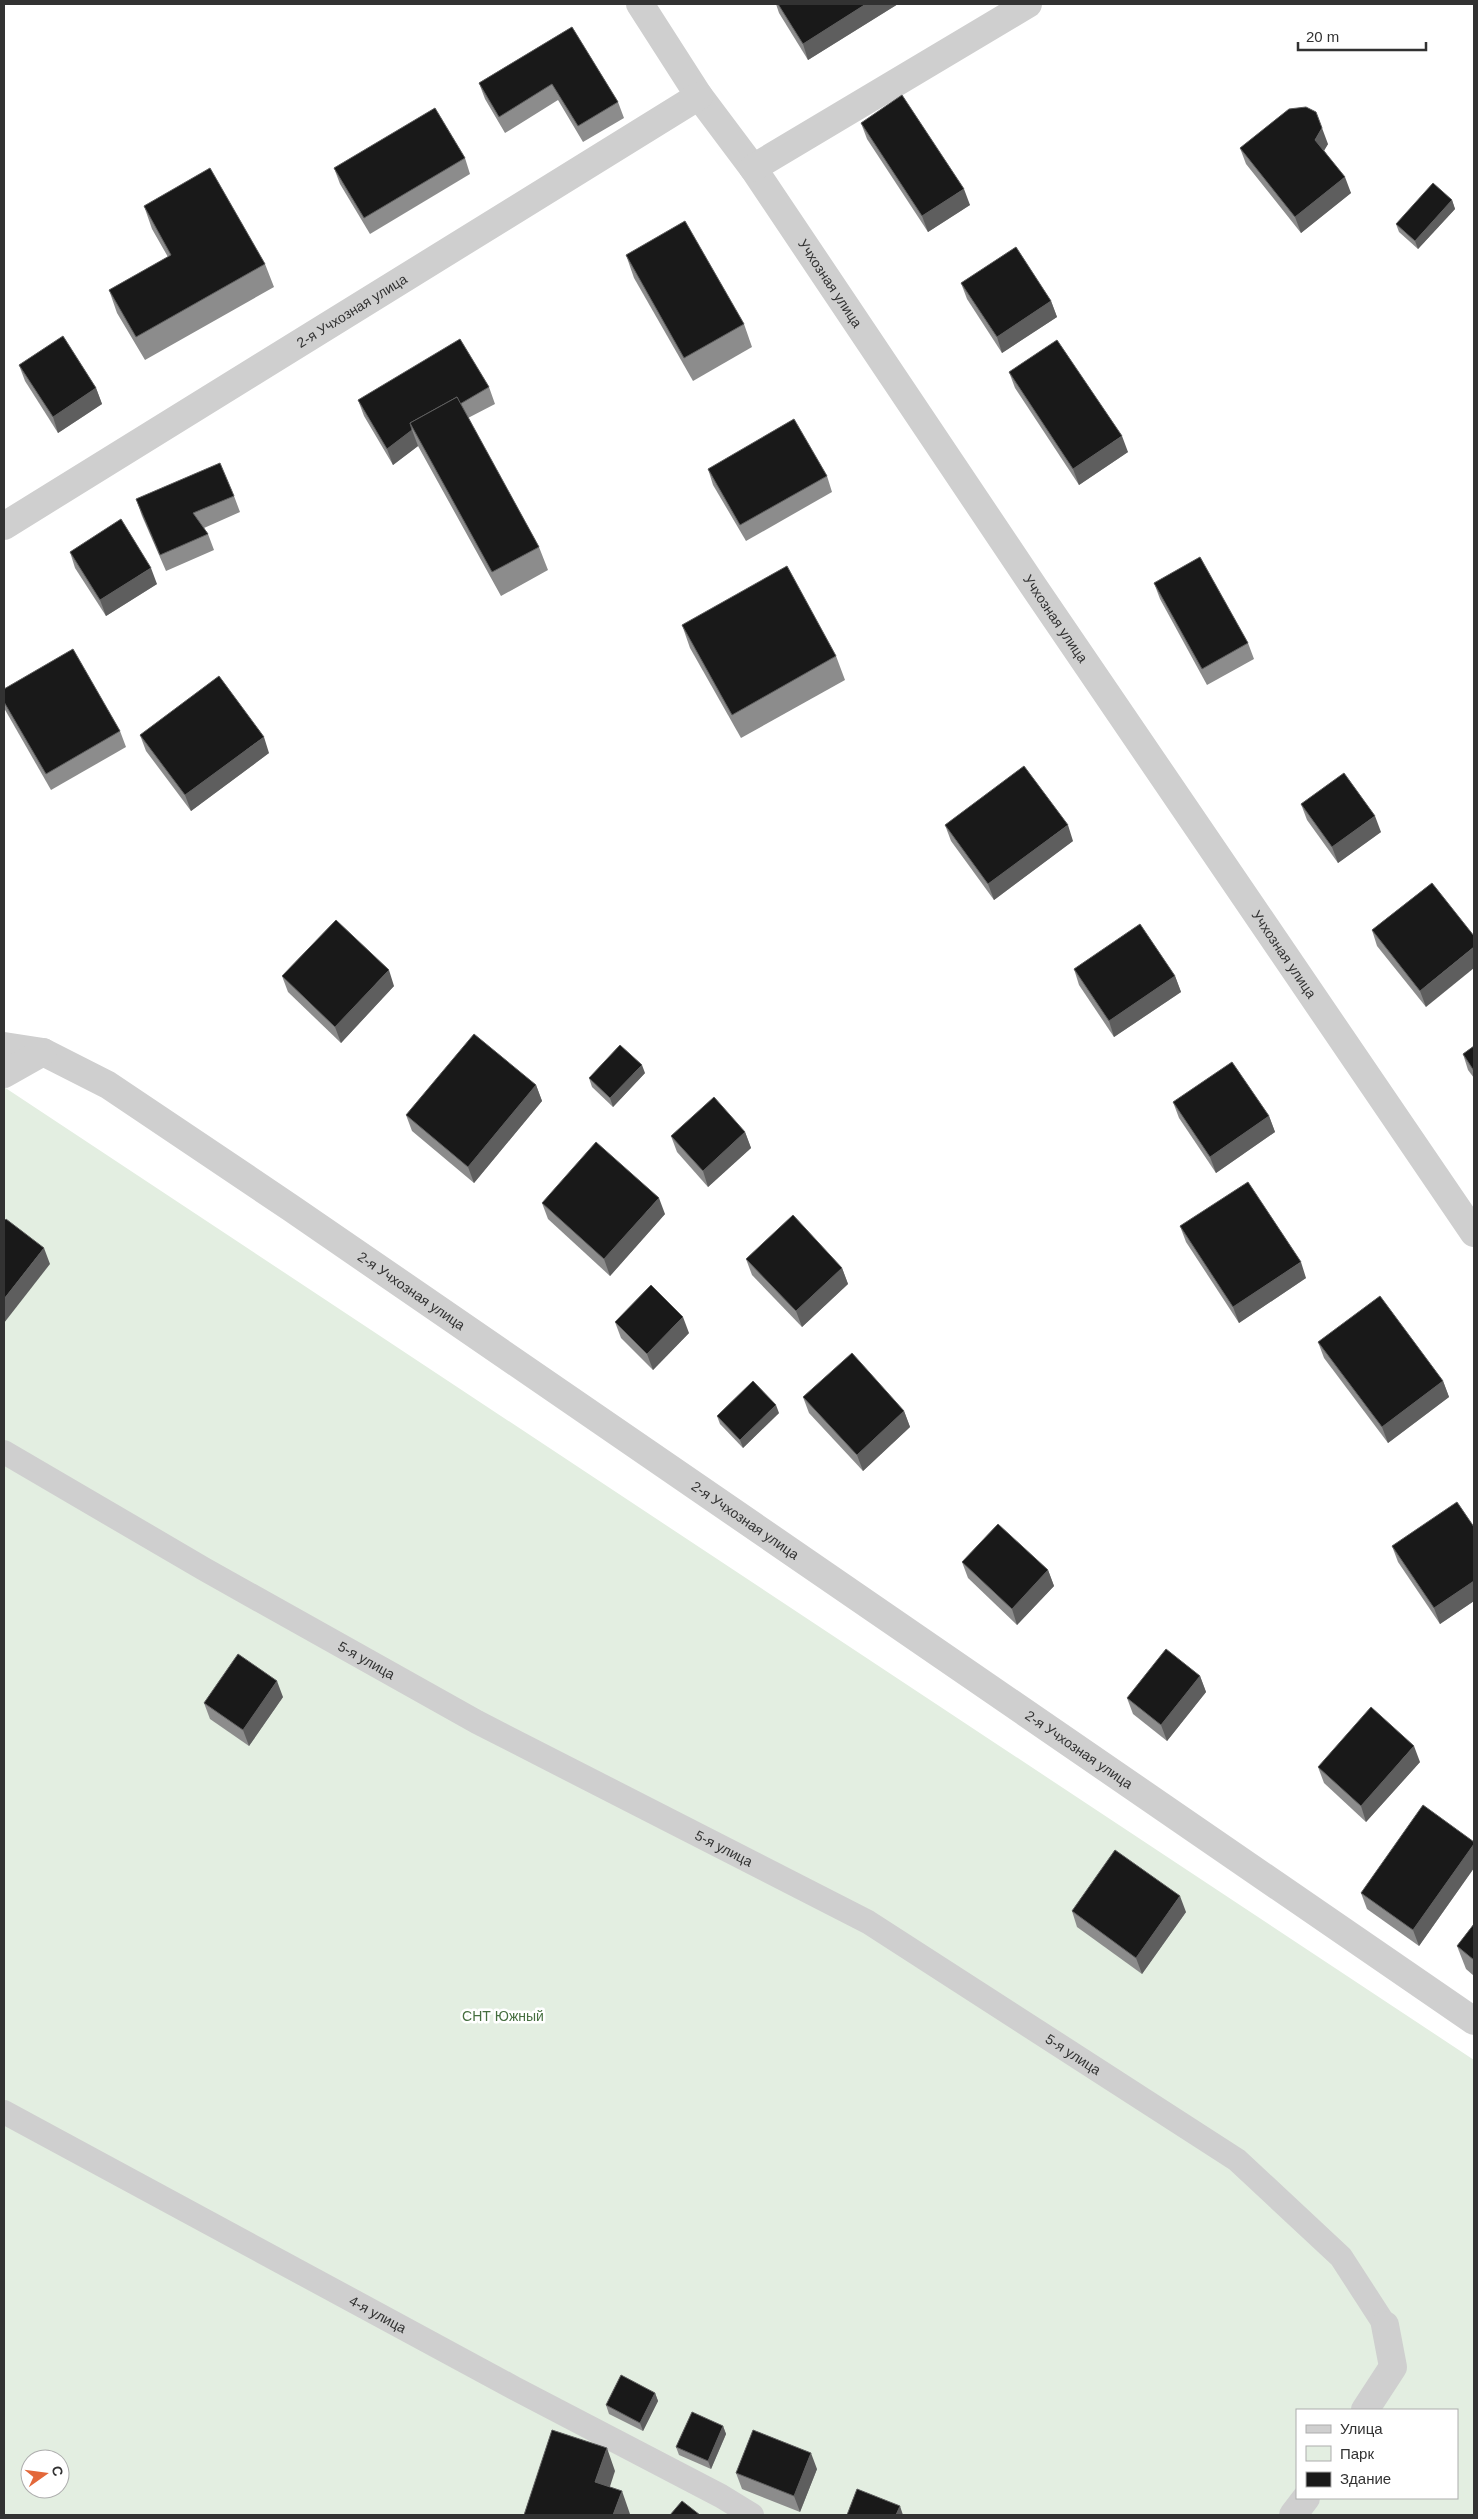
<svg xmlns="http://www.w3.org/2000/svg" width="1478" height="2519" viewBox="0 0 1478 2519" font-family="Helvetica,sans-serif">
<rect width="100%" height="100%" fill="#fff"/>
<!-- green -->
<path fill="#e3eee1" fill-rule="evenodd" d="M4 1087 1474 2060V2515H4ZM1297 2410H1457V2498H1297ZM30 2459H60V2489H30Z"/>
<g fill="none" stroke-linecap="round" stroke-linejoin="round">
<!-- service -->
<g stroke="#cfcfcf" stroke-width="24">
<path id="s1" d="M4 1452 204 1569 477 1722 868 1922 1237 2160 1341 2257 1385 2325"/>
<path id="s2" d="M4 2112 514 2388 721 2496 752 2515"/>
</g>
<!-- minor -->
<g stroke="#cfcfcf" stroke-width="28">
<path id="s3" d="M640 4 699 96 753 168 1034 587 1474 1233"/>
<path d="M753 168 1028 4"/>
<path id="s4" d="M4 526 699 96"/>
<path id="s5" d="M4 1046 43 1052 108 1085 291 1208 1474 2021"/>
<path d="M4 1074 43 1052"/>
<path d="M1365 2410 1393 2367 1385 2325"/>
<path d="M1293 2515 1306 2498"/>
</g>
</g>
<!-- wall -->
<g fill="#8c8c8c">
<path d="M776 4H898L808 60 779 13Z"/>
<path d="M572 27 618 102 624 118 583 142 558 100 505 133 485 99 479 83Z"/>
<path d="M861 123 970 205 928 232 867 139Z"/>
<path d="M1328 144 1324 150 1351 193 1301 233 1246 164 1240 148Z"/>
<path d="M465 158 470 174 370 234 340 184 334 168Z"/>
<path d="M1452 200 1455 209 1418 249 1399 232 1396 224Z"/>
<path d="M144 206 265 264 274 287 145 360 117 313 109 290 168 257 152 229Z"/>
<path d="M626 255 744 324 752 347 693 381 634 278Z"/>
<path d="M961 283 1051 301 1057 317 1002 353 967 299Z"/>
<path d="M19 365 96 388 102 404 58 433 25 381Z"/>
<path d="M1009 372 1128 452 1079 485 1015 388Z"/>
<path d="M489 387 495 404 468 418 539 547 548 570 501 596 418 446 393 465 364 416 358 400Z"/>
<path d="M708 469 827 476 832 492 746 541 713 485Z"/>
<path d="M234 496 240 512 204 528 208 534 214 550 166 571 142 516 136 499Z"/>
<path d="M70 552 157 584 106 616 75 568Z"/>
<path d="M1154 583 1248 643 1254 659 1207 685 1160 599Z"/>
<path d="M682 625 836 656 845 680 741 738 690 648Z"/>
<path d="M4 689 120 731 126 747 51 790 4 708Z"/>
<path d="M140 735 269 753 191 811 146 751Z"/>
<path d="M1301 804 1381 832 1338 863 1307 820Z"/>
<path d="M945 825 1073 841 994 900 951 841Z"/>
<path d="M1432 883 1426 1007 1377 946 1372 930Z"/>
<path d="M1074 969 1175 976 1181 992 1114 1037 1079 985Z"/>
<path d="M282 976 394 986 341 1043 288 992Z"/>
<path d="M1474 1046V1078L1468 1070 1463 1054Z"/>
<path d="M645 1073 613 1107 592 1087 589 1078Z"/>
<path d="M536 1085 542 1101 474 1183 412 1131 406 1115Z"/>
<path d="M1173 1102 1269 1116 1275 1132 1216 1173 1179 1118Z"/>
<path d="M745 1132 751 1148 708 1187 677 1152 671 1136Z"/>
<path d="M542 1203 665 1214 610 1276 548 1219Z"/>
<path d="M1180 1226 1306 1278 1239 1323 1186 1242Z"/>
<path d="M746 1259 842 1268 848 1284 802 1327 752 1275Z"/>
<path d="M615 1322 689 1333 653 1370 621 1338Z"/>
<path d="M1318 1342 1443 1381 1449 1397 1388 1443 1324 1358Z"/>
<path d="M803 1397 904 1411 910 1427 863 1471 809 1413Z"/>
<path d="M779 1413 743 1448 720 1424 717 1416Z"/>
<path d="M1474 1527V1601L1440 1624 1398 1562 1392 1546Z"/>
<path d="M962 1562 1048 1570 1054 1586 1017 1625 968 1578Z"/>
<path d="M1200 1676 1206 1692 1167 1741 1133 1714 1127 1698Z"/>
<path d="M283 1697 249 1746 210 1719 204 1703Z"/>
<path d="M1420 1762 1366 1822 1324 1783 1318 1767Z"/>
<path d="M1474 1842V1868L1419 1946 1367 1909 1361 1893Z"/>
<path d="M1072 1911 1186 1912 1142 1974 1077 1927Z"/>
<path d="M1474 1924V1976L1466 1969 1457 1946Z"/>
<path d="M655 2393 658 2401 643 2431 609 2414 606 2405Z"/>
<path d="M723 2426 726 2434 711 2469 679 2455 676 2447Z"/>
<path d="M817 2469 800 2512 742 2489 736 2473Z"/>
</g>
<!-- shaded-wall -->
<g fill="#5e5e5e">
<path d="M866 4H898L808 60 803 44Z"/>
<path d="M1322 128 1328 144 1321 156 1315 140Z"/>
<path d="M1345 177 1351 193 1301 233 1295 217Z"/>
<path d="M964 189 970 205 928 232 922 216Z"/>
<path d="M1452 200 1455 209 1418 249 1415 241Z"/>
<path d="M1051 301 1057 317 1002 353 997 337Z"/>
<path d="M96 388 102 404 58 433 53 417Z"/>
<path d="M412 430 418 446 393 465 387 449Z"/>
<path d="M1122 436 1128 452 1079 485 1073 469Z"/>
<path d="M151 568 157 584 106 616 100 600Z"/>
<path d="M264 737 269 753 191 811 185 795Z"/>
<path d="M1375 816 1381 832 1338 863 1332 847Z"/>
<path d="M1068 825 1073 841 994 900 988 884Z"/>
<path d="M1474 947V968L1426 1007 1420 991Z"/>
<path d="M389 970 394 986 341 1043 335 1027Z"/>
<path d="M1175 976 1181 992 1114 1037 1109 1021Z"/>
<path d="M642 1065 645 1073 613 1107 610 1098Z"/>
<path d="M536 1085 542 1101 474 1183 468 1167Z"/>
<path d="M1269 1116 1275 1132 1216 1173 1210 1157Z"/>
<path d="M745 1132 751 1148 708 1187 703 1171Z"/>
<path d="M659 1198 665 1214 610 1276 604 1259Z"/>
<path d="M44 1248 50 1264 4 1323V1299Z"/>
<path d="M1301 1262 1306 1278 1239 1323 1233 1307Z"/>
<path d="M842 1268 848 1284 802 1327 796 1311Z"/>
<path d="M683 1317 689 1333 653 1370 647 1354Z"/>
<path d="M1443 1381 1449 1397 1388 1443 1382 1427Z"/>
<path d="M776 1405 779 1413 743 1448 740 1440Z"/>
<path d="M904 1411 910 1427 863 1471 857 1455Z"/>
<path d="M1048 1570 1054 1586 1017 1625 1012 1609Z"/>
<path d="M1474 1581V1601L1440 1624 1434 1608Z"/>
<path d="M1200 1676 1206 1692 1167 1741 1161 1725Z"/>
<path d="M277 1681 283 1697 249 1746 243 1730Z"/>
<path d="M1414 1746 1420 1762 1366 1822 1361 1806Z"/>
<path d="M1474 1844V1868L1419 1946 1413 1930Z"/>
<path d="M1180 1896 1186 1912 1142 1974 1136 1958Z"/>
<path d="M655 2393 658 2401 643 2431 640 2423Z"/>
<path d="M723 2426 726 2434 711 2469 708 2461Z"/>
<path d="M607 2448 615 2471 604 2505 595 2482Z"/>
<path d="M811 2453 817 2469 800 2512 794 2496Z"/>
<path d="M622 2491 630 2514V2515H613Z"/>
<path d="M900 2506 903 2515H896Z"/>
</g>
<!-- building -->
<g fill="#191919" stroke="#5e5e5e">
<path d="M778 4H866L803 44Z"/>
<path d="M572 27 618 102 578 126 552 84 499 117 479 83Z"/>
<path d="M902 95 964 189 922 216 861 123Z"/>
<path d="M1306 107 1316 112 1322 128 1315 140 1345 177 1295 217 1240 148 1289 109Z"/>
<path d="M435 108 465 158 364 218 334 168Z"/>
<path d="M210 168 265 264 136 337 109 290 171 255 144 206Z"/>
<path d="M1433 183 1452 200 1415 241 1396 224Z"/>
<path d="M685 221 744 324 684 358 626 255Z"/>
<path d="M1016 247 1051 301 997 337 961 283Z"/>
<path d="M63 336 96 388 53 417 19 365Z"/>
<path d="M460 339 489 387 460 404 457 397 410 423 412 430 387 449 358 400Z"/>
<path d="M1057 340 1122 436 1073 469 1009 372Z"/>
<path d="M457 397 539 547 492 572 410 423Z"/>
<path d="M794 419 827 476 740 525 708 469Z"/>
<path d="M220 463 234 496 193 513 208 534 160 555 136 499Z"/>
<path d="M121 519 151 568 100 600 70 552Z"/>
<path d="M1200 557 1248 643 1202 669 1154 583Z"/>
<path d="M787 566 836 656 732 715 682 625Z"/>
<path d="M73 649 120 731 46 774 4 702V689Z"/>
<path d="M219 676 264 737 185 795 140 735Z"/>
<path d="M1024 766 1068 825 988 884 945 825Z"/>
<path d="M1344 773 1375 816 1332 847 1301 804Z"/>
<path d="M1432 883 1474 936V947L1420 991 1372 930Z"/>
<path d="M336 920 389 970 335 1027 282 976Z"/>
<path d="M1140 924 1175 976 1109 1021 1074 969Z"/>
<path d="M474 1034 536 1085 468 1167 406 1115Z"/>
<path d="M620 1045 642 1065 610 1098 589 1078Z"/>
<path d="M1474 1046V1071L1463 1054Z"/>
<path d="M1232 1062 1269 1116 1210 1157 1173 1102Z"/>
<path d="M714 1097 745 1132 703 1171 671 1136Z"/>
<path d="M596 1142 659 1198 604 1259 542 1203Z"/>
<path d="M1248 1182 1301 1262 1233 1307 1180 1226Z"/>
<path d="M793 1215 842 1268 796 1311 746 1259Z"/>
<path d="M6 1219 44 1248 4 1299V1221Z"/>
<path d="M651 1285 683 1317 647 1354 615 1322Z"/>
<path d="M1380 1296 1443 1381 1382 1427 1318 1342Z"/>
<path d="M852 1353 904 1411 857 1455 803 1397Z"/>
<path d="M753 1381 776 1405 740 1440 717 1416Z"/>
<path d="M1457 1502 1474 1527V1581L1434 1608 1392 1546Z"/>
<path d="M998 1524 1048 1570 1012 1609 962 1562Z"/>
<path d="M1166 1649 1200 1676 1161 1725 1127 1698Z"/>
<path d="M238 1654 277 1681 243 1730 204 1703Z"/>
<path d="M1371 1707 1414 1746 1361 1806 1318 1767Z"/>
<path d="M1423 1805 1474 1842V1844L1413 1930 1361 1893Z"/>
<path d="M1115 1850 1180 1896 1136 1958 1072 1911Z"/>
<path d="M1474 1924V1960L1457 1946Z"/>
<path d="M621 2375 655 2393 640 2423 606 2405Z"/>
<path d="M692 2412 723 2426 708 2461 676 2447Z"/>
<path d="M552 2430 607 2448 595 2482 622 2491 613 2515H524Z"/>
<path d="M753 2430 811 2453 794 2496 736 2473Z"/>
<path d="M857 2489 900 2506 896 2515H847Z"/>
<path d="M682 2501 700 2515H670Z"/>
</g>
<g text-anchor="middle" dominant-baseline="central" stroke-width="5" stroke-linejoin="round" paint-order="stroke">
<!-- street labels -->
<g font-size="14" fill="#323232" stroke="#fff">
<text stroke="none"><textPath href="#s3" startOffset="338">Учхозная улица</textPath></text>
<text stroke="none"><textPath href="#s4" startOffset="409">2-я Учхозная улица</textPath></text>
<text stroke="none"><textPath href="#s3" startOffset="742">Учхозная улица</textPath></text>
<text stroke="none"><textPath href="#s3" startOffset="1148">Учхозная улица</textPath></text>
<text stroke="none"><textPath href="#s5" startOffset="479">2-я Учхозная улица</textPath></text>
<text stroke="none"><textPath href="#s5" startOffset="884">2-я Учхозная улица</textPath></text>
<text stroke="none"><textPath href="#s1" startOffset="418">5-я улица</textPath></text>
<text stroke="none"><textPath href="#s5" startOffset="1289">2-я Учхозная улица</textPath></text>
<text stroke="none"><textPath href="#s1" startOffset="822">5-я улица</textPath></text>
<text stroke="none"><textPath href="#s1" startOffset="1228">5-я улица</textPath></text>
<text stroke="none"><textPath href="#s2" startOffset="425">4-я улица</textPath></text>
</g>
<!-- park labels -->
<g font-size="14" fill="#456e3f" stroke="#fff">
<text x="503" y="2016">СНТ Южный</text>
</g>
</g>
<!-- border -->
<rect width="1478" height="2519" fill="none" stroke="#323232" stroke-width="10"/>
<!-- legend -->
<rect x="1296" y="2409" width="162" height="90" fill="#ffffff" stroke="#adadad"/>
<rect x="1306" y="2425" width="25" height="8" fill="#cfcfcf" stroke="#adadad"/>
<text x="1340" y="2434" font-size="15" fill="#323232">Улица</text>
<rect x="1306" y="2446" width="25" height="15" fill="#e3eee1" stroke="#adadad"/>
<text x="1340" y="2459" font-size="15" fill="#323232">Парк</text>
<rect x="1306" y="2472" width="25" height="15" fill="#191919" stroke="#adadad"/>
<text x="1340" y="2484" font-size="15" fill="#323232">Здание</text>
<!-- north arrow -->
<g transform="translate(45 2474) rotate(76)"><circle r="24" fill="#ffffff" stroke="#adadad"/>
<path d="M0-4L9 19L0 12L-9 19Z" fill="#e3683a"/>
<text y="-8" font-size="14" font-weight="bold" text-anchor="middle" fill="#323232">С</text>
</g>
<!-- scale -->
<path d="M1298 42v8h128v-8" fill="none" stroke="#323232" stroke-width="2.5"/>
<text x="1306" y="42" font-size="15" fill="#323232" stroke="#ffffff" stroke-width="4" paint-order="stroke">20 m</text>
</svg>
